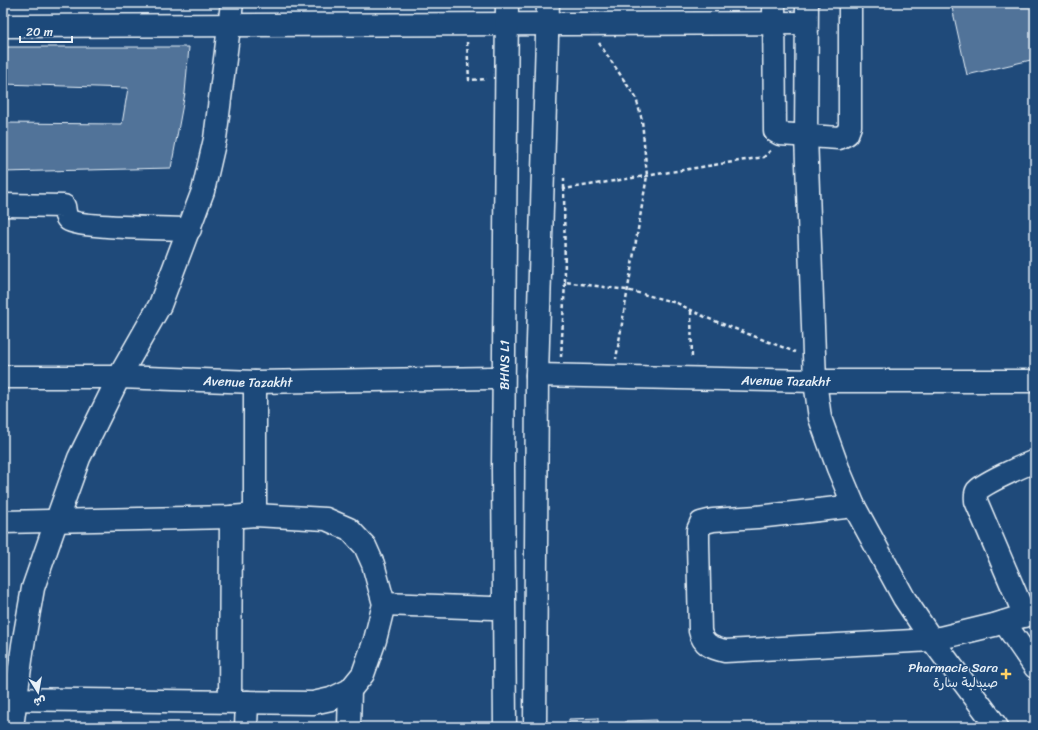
<svg xmlns="http://www.w3.org/2000/svg" width="1038" height="730" viewBox="0 0 1038 730" font-family="Sriracha,'Playpen Sans Arabic',sans-serif">
<rect width="100%" height="100%" fill="#1f4a7a"/>
<filter id="ink" filterUnits="userSpaceOnUse"><feTurbulence type="fractalNoise" baseFrequency=".025" numOctaves="2"/><feDisplacementMap in="SourceGraphic" scale="8" xChannelSelector="R" yChannelSelector="G"/><feConvolveMatrix kernelMatrix="1 2 1 2 8 2 1 2 1" color-interpolation-filters="sRGB"/></filter>
<g filter="url(#ink)">
<!-- building -->
<g fill="#517399" stroke="#e8f1f8">
<path d="M951 3H1035V59L967 75Z"/>
<path d="M3 47H189L185 93 171 168 3 172V123L122 124 128 88 3 84Z"/>
<path d="M598 718V727H569V719Z"/>
<path d="M656 720V727H626V721Z"/>
</g>
<g fill="none" stroke-linecap="round" stroke-linejoin="round">
<!-- minor casing -->
<g stroke="#e8f1f8" stroke-width="25">
<g id="minor">
<path d="M774 3 775 131 780 134 839 138 847 134 850 126V3"/>
<path d="M807 3 806 136 815 381 820 418 838 468 854 506 904 598 932 640 997 727"/>
<path d="M3 26 806 23"/>
<path d="M3 205 64 206C65 211 65 217 69 220 80 228 170 228 190 229"/>
<path id="s1" d="M537 375 815 381H1035"/>
<path id="s2" d="M3 377H119L255 382 492 378"/>
<path d="M255 382V515"/>
<path d="M854 506 757 517 713 520 701 523 698 530V542L700 631C703 645 712 648 725 651L932 640 994 625 1035 612"/>
<path d="M3 522 231 517 255 515 326 519 349 529 365 546 373 564 384 604 375 640 363 674 350 690 331 699 313 703 3 699"/>
<path d="M384 604 492 608"/>
<path d="M1025 616 976 501C976 498 975 494 977 491 981 484 1025 465 1035 461"/>
<path d="M1004 622 1035 667"/>
<path d="M230 701 231 517"/>
<path d="M12 727 23 645 33 588 56 522 79 458 119 377 160 305 203 191 215 139 232 3"/>
<path d="M246 727 247 702"/>
<path d="M349 727 350 690"/>
<path id="s3" d="M505 727 503 469 507 3"/>
<path d="M535 727 537 375 548 3"/>
</g>
</g>
<!-- path -->
<g stroke="#e8f1f8" stroke-width="2.5" stroke-dasharray="4 3" stroke-linecap="butt">
<path d="M467 42 469 80 487 79"/>
<path d="M599 43 636 98 642 120 647 176 616 359"/>
<path d="M564 178V189"/>
<path d="M565 282 564 189 764 157 771 150"/>
<path d="M691 311 692 360"/>
<path d="M561 357 565 282 627 290 677 303 707 318 795 352"/>
</g>
<!-- minor -->
<use href="#minor" stroke="#1f4a7a" stroke-width="22"/>
</g>
</g>
<!-- markers -->
<path fill="#ffd166" stroke="#1f4a7a" stroke-width="1.5" d="M1004 668h4v4h4v4h-4v4h-4v-4h-4v-4h4z"/>
<g text-anchor="middle" dominant-baseline="central" stroke-width="3" stroke-linejoin="round" paint-order="stroke">
<!-- street labels -->
<g font-size="13" fill="#e8f1f8" stroke="#1f4a7a">
<text stroke="none"><textPath href="#s3" startOffset="362">BHNS L1</textPath></text>
<text stroke="none"><textPath href="#s2" startOffset="245">Avenue Tazakht</textPath></text>
<text stroke="none"><textPath href="#s1" startOffset="249">Avenue Tazakht</textPath></text>
</g>
<!-- poi labels -->
<g font-size="13" fill="#e8f1f8" stroke="#1f4a7a" text-anchor="end">
<text x="998" y="667">Pharmacie Sara<tspan x="998" dy="15">صيدلية سارة</tspan></text>
</g>
</g>
<!-- margin -->
<rect width="1038" height="730" fill="none" stroke="#1f4a7a" stroke-width="16"/>
<rect x="8" y="8" width="1022" height="714" fill="none" stroke="#e8f1f8" stroke-width="1.5" filter="url(#ink)"/>
<!-- north arrow -->
<g transform="translate(38 692) rotate(169)" stroke="#1f4a7a" stroke-width="3" paint-order="stroke">
<path d="M0-3L7 15L0 10L-7 15Z" fill="#e8f1f8"/>
<text y="-6" font-size="11" font-weight="bold" text-anchor="middle" fill="#e8f1f8">ش</text>
</g>
<!-- scale -->
<path d="M20 36v6h52v-6" fill="none" stroke="#e8f1f8" stroke-width="2"/>
<text x="26" y="36" font-size="12" fill="#e8f1f8" stroke="#1f4a7a" stroke-width="3" paint-order="stroke">20 m</text>
</svg>
